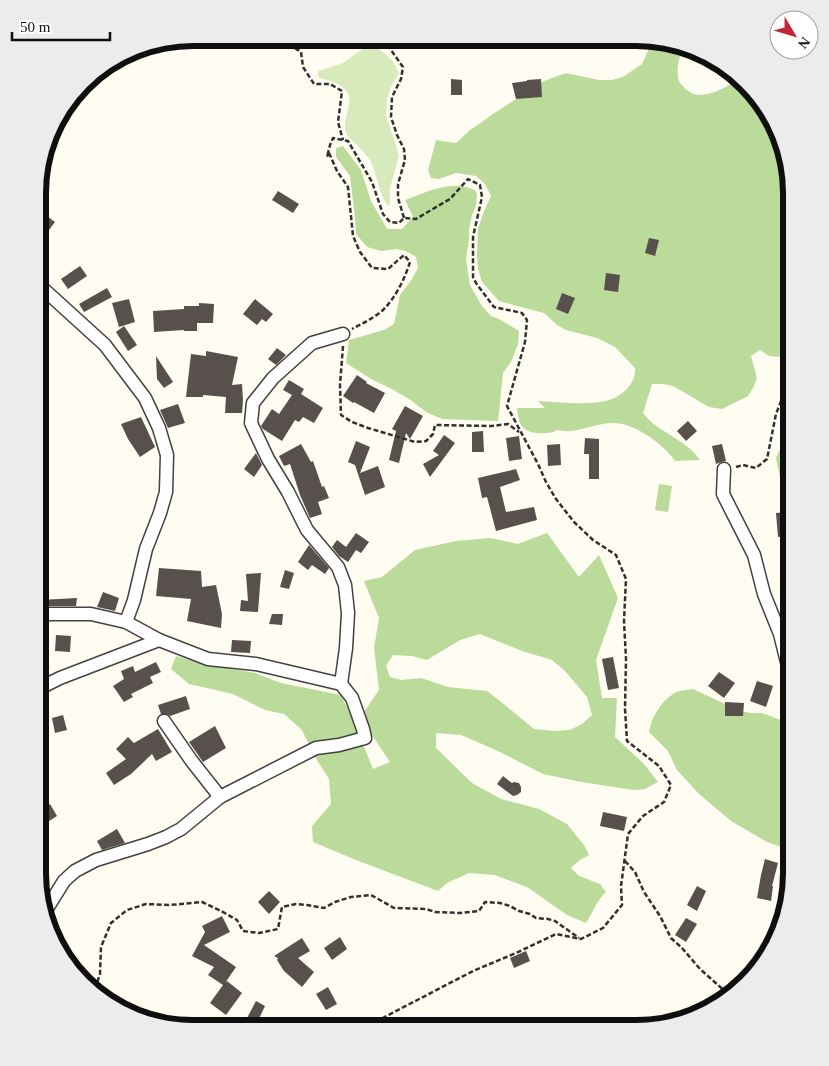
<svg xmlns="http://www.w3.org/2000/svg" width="829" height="1066" viewBox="0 0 829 1066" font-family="Georgia,serif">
<rect width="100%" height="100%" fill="#fffcf2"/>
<!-- green -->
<path fill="#d6eabb" d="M367 46C380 45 395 61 399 73L391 87 387 99 386 115 399 155 390 188V202L389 207C378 194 378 177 371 162 366 152 354 143 347 135 338 117 364 96 336 83 330 80 324 80 318 77V71L343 63Z"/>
<!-- forest -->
<g fill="#badb9a" fill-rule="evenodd">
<path d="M649 39H656L684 50C678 56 676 73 679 81 681 85 689 93 694 94 706 98 729 87 738 79L775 124 791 193V337L779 357 769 356 760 350 751 356 757 378 753 388 748 396 722 409 709 407 673 386 663 384H652L643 413C658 433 685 438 700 460L675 461C663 444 636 424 615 423 600 422 585 430 569 431 566 432 562 430 558 430 554 431 551 433 547 433 538 434 524 433 520 423 518 419 518 413 517 408H545L538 401C556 402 593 406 609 400 619 397 629 389 633 380 635 376 635 371 635 368L615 347 597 338 566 330 557 325 544 313 499 301 482 282 478 269 477 256 478 228 485 209 491 196 485 184 476 176 456 173 439 179 431 178 428 170 436 140 456 143 469 131 493 114 544 81 566 73 599 80H612L623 77 642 64 648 51Z"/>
<path d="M343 146 361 170 371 201 387 229H402L413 217 405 200C428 192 452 178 476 191L477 196 476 206 472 215 469 230V240L466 259 470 285 482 306 491 316 499 319 519 331 518 344 511 362 503 373 498 421 442 419 426 412 412 401 392 389 371 379 346 363 349 340 384 330 394 324 400 295 412 279 418 268 416 257 406 251 396 249 381 251 367 247 356 234 355 218 350 176 336 157V148Z"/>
<path d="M791 436V489L781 483 776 458 785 438Z"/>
<path d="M659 484 672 486 668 512 655 510Z"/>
<path d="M547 533 579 577 599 555 618 598 596 660 602 698H617L615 737 644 764 658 782 645 789 634 790 581 782 543 774 498 751 461 735 436 733V748L472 783 501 799 539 809 567 824 584 845 589 855 580 860 571 868 579 876 600 884 606 892C596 901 594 911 586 923L567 915 527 887 495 875 469 873 447 883 438 891 356 860 313 842 312 826 331 804 329 779 315 757 302 730 284 714 265 710 233 694 189 684 171 669 176 656 199 663 255 673 281 683 341 695 355 724 373 769 390 762 364 723V712L379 690 374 648 379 618 364 581 382 577 415 550 456 541 490 538 518 544ZM480 634 522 651 552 660 565 671 587 697 592 715 582 724 570 730 555 731 534 729 505 705 487 691 448 687 421 678 401 680 390 677 386 666 393 655 412 656 427 660 460 640Z"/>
<path d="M693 689 740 711 751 713H762L786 722 791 731V850L767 842 731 821 699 794 677 770 668 751 649 732C651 719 660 702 673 694 679 690 686 690 693 689Z"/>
</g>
<!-- building -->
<g fill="#58504c">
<path d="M451 79 462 80V95H451Z"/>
<path d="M541 79 542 97 516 99 512 83 527 81V80Z"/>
<path d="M278 191 299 204 293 213 272 200Z"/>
<path d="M43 213 55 222 46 234 39 229V219Z"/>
<path d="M649 238 659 240 655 256 645 253Z"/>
<path d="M80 266 87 276 68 289 61 279Z"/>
<path d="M606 273 620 275 618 292 604 290Z"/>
<path d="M107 288 112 297 84 312 79 304Z"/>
<path d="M562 293 575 298 568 314 556 309Z"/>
<path d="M129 299 135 322 119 327 112 303Z"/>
<path d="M255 299 273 314 266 322 262 319 257 325 243 314Z"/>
<path d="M199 303 214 304 213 323H197V331H184V330L154 332 153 311 184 309V306H199Z"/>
<path d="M124 326 137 345 128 351 116 332Z"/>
<path d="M277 348 286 355 276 365 268 359Z"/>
<path d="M206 351 238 357 232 385 242 384 243 400 242 413H225L226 397 203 395V397H186L191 354 206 356Z"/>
<path d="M156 356 173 382 164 388 157 379Z"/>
<path d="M357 375 367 382 366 383 385 393 374 413 354 402 353 403 343 396Z"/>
<path d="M289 380 304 389 301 394 323 408 314 423 303 417 299 422 295 420 282 441 263 429 261 426 272 409 279 414 292 395 283 390Z"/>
<path d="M178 404 185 423 168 428 160 410Z"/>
<path d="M405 406 423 416 410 439 406 433 399 463 389 460 396 431 392 429Z"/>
<path d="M141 417 155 447 140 457 128 439 121 424Z"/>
<path d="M688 421 697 431 686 441 677 431Z"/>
<path d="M483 431 484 452H472V432Z"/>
<path d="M444 435 455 443 430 477 423 464 439 455 433 451Z"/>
<path d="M519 436 522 459 509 461 506 438Z"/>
<path d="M585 438 599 439V479H589V454H584Z"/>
<path d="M356 441 370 447 360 473 378 466 385 487 365 495 355 465 348 462Z"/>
<path d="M301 444 311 462 313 461 322 487 324 486 329 498 318 502 322 514 310 518 300 495 290 464 284 466 279 456Z"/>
<path d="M560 444 561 465 548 466 547 445Z"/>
<path d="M722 444 726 461 721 462 716 464 712 446Z"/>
<path d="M256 453 262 465 254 477 244 469Z"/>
<path d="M516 469 520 480 500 487 506 512 534 507 537 520 496 531 487 497 482 498 478 478Z"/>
<path d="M787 512 789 536 778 537 776 513Z"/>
<path d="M356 533 369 542 361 553 356 550 348 562 339 556 332 547 337 540 346 547Z"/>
<path d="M309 545 329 568 325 574 312 565 308 570 298 562Z"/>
<path d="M159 568 201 571 202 587 216 585 222 614 221 628 187 621 191 599 156 596Z"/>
<path d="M285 570 294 573 289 589 280 587Z"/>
<path d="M261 573 258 612 240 611 241 600 248 601 246 574Z"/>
<path d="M103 592 119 598 115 611 97 607Z"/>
<path d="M77 598 76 606H40V600Z"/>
<path d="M272 614H283L282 625 269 624Z"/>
<path d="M56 635 71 636 70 652 55 651Z"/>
<path d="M232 640 251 641 250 653 231 652Z"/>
<path d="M38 652 49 674 38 680Z"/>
<path d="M613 657 619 688 608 690 602 659Z"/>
<path d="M156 662 161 672 150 677 153 683 131 694 133 697 124 702 113 686 124 679 121 671 133 666 135 672Z"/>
<path d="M719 672 735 683 724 698 708 686Z"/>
<path d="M757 681 773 686 766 707 750 701Z"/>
<path d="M186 696 190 709 170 716 167 714H161L158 705Z"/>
<path d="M725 702 744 703 743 716H725Z"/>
<path d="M63 715 67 730 55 733 52 718Z"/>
<path d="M215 726 226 748 203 762 189 742Z"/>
<path d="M158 729 172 752 156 761 152 754 131 774 114 785 106 773 126 759 116 749 128 737 134 743Z"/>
<path d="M503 776 512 783 514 782 519 783 521 787V792L517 795 513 796 497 784Z"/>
<path d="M50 804 57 816 38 828V811Z"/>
<path d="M603 812 627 817 624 831 600 826Z"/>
<path d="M117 829 125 843 102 850 97 841Z"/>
<path d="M765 859 778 863 772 886H773L771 901 757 898 761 875Z"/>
<path d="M697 886 706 891 697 911 687 905Z"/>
<path d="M269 891 280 902 269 914 258 902Z"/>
<path d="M222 916 230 932 204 945 236 967 225 983 227 981 242 993 226 1015 210 1003 223 985 208 975 214 967 192 956 205 932 202 926Z"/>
<path d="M686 918 697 924 686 942 675 935Z"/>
<path d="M340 937 347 949 332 960 324 948Z"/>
<path d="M302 938 310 951 298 958 314 972 302 987 284 971 277 960 278 958 274 956Z"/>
<path d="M526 951 530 961 514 968 510 958Z"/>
<path d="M328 987 337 1004 326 1010 316 994Z"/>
<path d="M256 1001 265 1006 256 1025 246 1020Z"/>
</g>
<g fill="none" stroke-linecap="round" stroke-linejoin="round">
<!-- minor casing -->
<g stroke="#424242" stroke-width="15">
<g id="minor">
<path d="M39 285 105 345 145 398 159 428 167 455 166 492 160 513 146 549 134 600 126 622"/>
<path d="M724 469 723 494 754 555 764 594 780 634 791 678"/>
<path d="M38 614H91L126 622 159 640 208 659 256 664 341 684 352 698 363 729 365 738 339 745 316 748 220 797 181 829 166 837 148 844 96 860 75 871 64 881 46 910"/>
<path d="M341 684 346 648 348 613 345 585 338 567 307 530 288 492 268 459 251 423 253 403 273 378 312 343 343 334"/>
<path d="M38 689 60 678 159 640"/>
<path d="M164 721 191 760 220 797"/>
</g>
</g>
<!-- path -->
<g stroke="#313131" stroke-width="2.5" stroke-dasharray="5 2.5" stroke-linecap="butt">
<path d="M284 38 290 45 301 52 303 67 314 84H330L342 91 338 122 343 140"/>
<path d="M305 38 308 41H315L319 38"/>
<path d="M384 38 391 50 403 67 401 79 392 97 391 117 397 135 404 149 405 160 398 184V198L404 218"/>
<path d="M479 38 480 39"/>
<path d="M298 51V42L299 38"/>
<path d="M737 77 736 85 749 101 774 122"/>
<path d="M329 152 327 157 330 145 333 138 348 141 372 182 383 214 390 222 399 223 404 218 416 219 426 213 450 199 468 179 480 185 482 197 473 237V277L476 283 494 307 522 313 527 320 525 342 507 406 538 464 546 482 556 499 574 522 593 540 616 555 626 579 624 621 626 659 625 709 627 741 659 766 671 785 664 802 643 816 628 834 621 886 622 905 603 928 581 939 556 934 516 953 473 971 375 1022 368 1028"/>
<path d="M329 153 337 171 348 187 353 236 360 252 372 268 388 269 404 255 410 262C405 278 396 297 383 310 374 318 363 323 352 329"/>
<path d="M343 346 340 385 341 415 352 422 368 428 415 442 426 441 433 434 435 425 492 426 508 424 519 432"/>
<path d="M736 467 743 465 756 468 767 459 776 414 783 396 791 368"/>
<path d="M625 861 635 872 644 892 660 916 671 938 682 948 700 969 727 993"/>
<path d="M95 989 100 974 101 947 111 923 127 910 146 904 170 905 202 902 223 912 237 920 243 931 259 933 278 929 282 907 296 904 307 905 324 908 335 902 351 897 371 895 394 908 426 909 435 912 460 913 479 911 485 902 500 903 510 906 519 911 530 914 536 918 548 919 555 921 579 938"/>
</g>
<!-- minor -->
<use href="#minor" stroke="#fff" stroke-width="12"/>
</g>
<!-- crop -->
<path d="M0 0H829V1066H0ZM193 46H636A147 147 0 0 1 783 193V873A147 147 0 0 1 636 1020H193A147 147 0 0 1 46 873V193A147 147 0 0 1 193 46Z" fill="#ececec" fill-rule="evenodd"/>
<path fill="none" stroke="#0f0f0f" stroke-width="6" d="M193 46H636A147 147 0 0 1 783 193V873A147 147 0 0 1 636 1020H193A147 147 0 0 1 46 873V193A147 147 0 0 1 193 46Z"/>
<!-- north arrow -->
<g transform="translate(794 35) rotate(128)"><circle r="24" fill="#ffffff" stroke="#9f9f9f"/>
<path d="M0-4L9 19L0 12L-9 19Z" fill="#c02736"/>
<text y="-8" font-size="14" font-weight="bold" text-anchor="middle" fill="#0f0f0f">N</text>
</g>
<!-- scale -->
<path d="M12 32v8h98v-8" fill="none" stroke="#0f0f0f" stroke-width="2.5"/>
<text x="20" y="32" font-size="15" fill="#0f0f0f" stroke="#ffffff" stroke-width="4" paint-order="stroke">50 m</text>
</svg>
